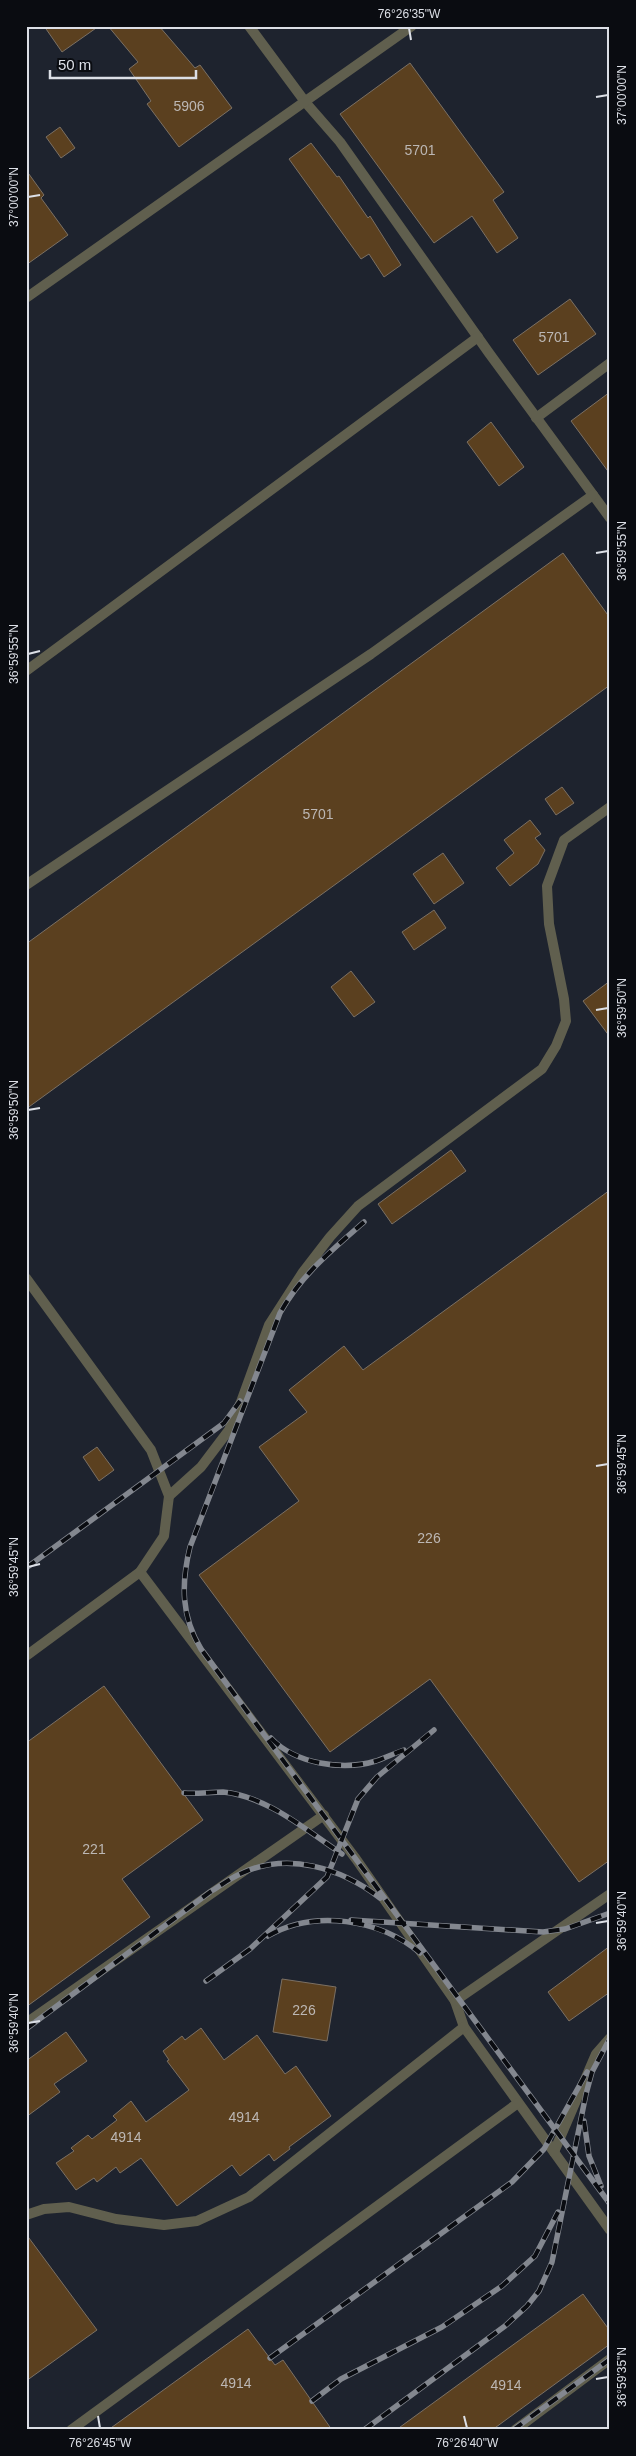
<svg xmlns="http://www.w3.org/2000/svg" width="636" height="2456" viewBox="0 0 636 2456" font-family="Helvetica,sans-serif">
<rect width="100%" height="100%" fill="#1e232e"/>
<!-- building -->
<g fill="#5b401f" stroke="#7b7064">
<path d="M44 26H99L62 52Z"/>
<path d="M108 26H159L195 68 200 65 232 108 179 147 147 104 151 101 129 69 138 62Z"/>
<path d="M410 63 504 192 493 200 518 238 497 253 472 216 434 243 340 114Z"/>
<path d="M60 127 75 148 61 158 46 137Z"/>
<path d="M311 143 337 177 339 176 368 218 370 216 401 265 384 277 369 254 361 259 289 159Z"/>
<path d="M26 170 44 195 41 198 68 235 26 265Z"/>
<path d="M570 299 596 334 538 375 513 340Z"/>
<path d="M610 392V474L571 421Z"/>
<path d="M491 422 524 467 499 486 467 442Z"/>
<path d="M563 553 610 618V685L26 1109V944Z"/>
<path d="M562 787 574 803 556 815 545 799Z"/>
<path d="M530 820 541 834 535 838 545 850 538 864 510 886 496 868 514 853 504 840Z"/>
<path d="M443 853 464 883 434 904 413 874Z"/>
<path d="M434 910 446 928 414 950 402 932Z"/>
<path d="M351 971 375 1002 354 1017 331 987Z"/>
<path d="M610 981V1037L583 1001Z"/>
<path d="M451 1150 466 1171 392 1224 378 1204Z"/>
<path d="M610 1190V1860L579 1882 430 1679 330 1752 199 1575 299 1501 259 1447 307 1412 289 1390 344 1346 363 1370Z"/>
<path d="M97 1447 114 1470 99 1481 83 1457Z"/>
<path d="M104 1686 203 1820 122 1879 150 1917 26 2007V1743Z"/>
<path d="M610 1946V1992L569 2021 548 1992Z"/>
<path d="M282 1979 336 1987 327 2041 273 2032Z"/>
<path d="M201 2028 224 2060 257 2035 285 2074 296 2066 331 2116 289 2147 290 2149 274 2161 269 2154 240 2176 232 2165 177 2206 141 2158 120 2173 116 2167 97 2182 94 2178 76 2190 56 2163 74 2151 71 2148 88 2135 92 2139 117 2120 113 2116 131 2101 146 2122 189 2090 167 2061 169 2060 163 2051 182 2036 185 2040Z"/>
<path d="M66 2032 87 2061 54 2084 60 2092 26 2117V2061Z"/>
<path d="M26 2234 97 2330 26 2381Z"/>
<path d="M583 2294 610 2331V2344L492 2430H396Z"/>
<path d="M248 2329 275 2365 283 2360 332 2430H108Z"/>
</g>
<g fill="none" stroke-linecap="round" stroke-linejoin="round">
<!-- service -->
<g stroke="#605f4e" stroke-width="10">
<path d="M249 26 306 103 340 142 489 353 610 518"/>
<path d="M26 298 412 26"/>
<path d="M536 418 610 363"/>
<path d="M26 671 478 337"/>
<path d="M26 885 371 654 593 495"/>
<path d="M26 1278 151 1450 169 1496 164 1536 140 1572 26 1656"/>
<path d="M169 1496 201 1467 229 1430 241 1402 269 1325 303 1272 330 1237 358 1206 542 1069 556 1046 566 1021 564 999 549 924 547 886 564 840 610 807"/>
<path d="M140 1572 356 1859 455 2001 464 2027 610 2230"/>
<path d="M455 2001 610 1894"/>
<path d="M26 2023 324 1815"/>
<path d="M554 2152 596 2054 610 2038"/>
<path d="M26 2215 44 2209 69 2207 116 2219 164 2225 197 2221 249 2197 464 2027"/>
<path d="M71 2430 518 2103"/>
<path d="M515 2430 610 2359"/>
</g>
<!-- rail casing -->
<g stroke="#83878f" stroke-width="5.5">
<g id="rail">
<path d="M364 1222C332 1250 301 1275 280 1313L190 1547C181 1584 181 1616 201 1649L610 2204"/>
<path d="M26 1568 224 1423 240 1401"/>
<path d="M271 1738C295 1764 343 1771 376 1761 385 1758 395 1753 404 1750"/>
<path d="M184 1793C197 1794 210 1792 223 1792 267 1796 307 1831 342 1854"/>
<path d="M351 1920 543 1932 565 1929 610 1913"/>
<path d="M268 1936C314 1909 380 1919 420 1953"/>
<path d="M206 1981 250 1949 327 1877 358 1799 377 1777 434 1730"/>
<path d="M26 2029 210 1892C220 1886 229 1879 240 1874 287 1851 341 1868 380 1898"/>
<path d="M584 2121 589 2156 601 2186"/>
<path d="M270 2358 512 2182 544 2149 587 2072"/>
<path d="M312 2401 341 2379 442 2327 502 2286 535 2256 558 2212"/>
<path d="M364 2430 505 2326 527 2306 539 2291 552 2262 586 2094 592 2072 610 2038"/>
<path d="M513 2430 610 2359"/>
</g>
</g>
<!-- rail -->
<use href="#rail" stroke="#0a0c11" stroke-width="4" stroke-dasharray="11" stroke-linecap="butt"/>
</g>
<!-- ticks -->
<path fill="none" stroke="#dcdfe6" stroke-width="2" d="M409 28 411 40M596 97 608 95M28 197 40 195M596 553 608 551M28 654 40 651M596 1010 608 1008M28 1110 40 1108M596 1466 608 1464M28 1567 40 1564M596 1923 608 1921M28 2023 40 2021M596 2379 608 2377M98 2416 100 2428M464 2416 467 2428"/>
<g text-anchor="middle" dominant-baseline="central" stroke-width="4.5" stroke-linejoin="round" paint-order="stroke">
<!-- number labels -->
<g font-size="14" fill="#bcb7b4">
<text x="189" y="106">5906</text>
<text x="420" y="150">5701</text>
<text x="554" y="337">5701</text>
<text x="318" y="814">5701</text>
<text x="429" y="1538">226</text>
<text x="94" y="1849">221</text>
<text x="304" y="2010">226</text>
<text x="244" y="2117">4914</text>
<text x="126" y="2137">4914</text>
<text x="236" y="2383">4914</text>
<text x="506" y="2385">4914</text>
</g>
</g>
<!-- border -->
<rect width="636" height="2456" fill="none" stroke="#0a0c11" stroke-width="55"/>
<!-- scale -->
<path d="M50 70v8h146v-8" fill="none" stroke="#dcdfe6" stroke-width="2.5"/>
<text x="58" y="70" font-size="15" fill="#dcdfe6" stroke="#0a0c11" stroke-width="4" paint-order="stroke">50 m</text>
<rect x="28" y="28" width="580" height="2400" fill="none" stroke="#dcdfe6" stroke-width="2"/>
<g font-size="12" text-anchor="middle" fill="#dcdfe6">
<text x="409" y="18">76°26'35"W</text>
<text transform="translate(622 95) rotate(-90)" y="4">37°00'00"N</text>
<text transform="translate(14 197) rotate(-90)" y="4">37°00'00"N</text>
<text transform="translate(622 551) rotate(-90)" y="4">36°59'55"N</text>
<text transform="translate(14 654) rotate(-90)" y="4">36°59'55"N</text>
<text transform="translate(622 1008) rotate(-90)" y="4">36°59'50"N</text>
<text transform="translate(14 1110) rotate(-90)" y="4">36°59'50"N</text>
<text transform="translate(622 1464) rotate(-90)" y="4">36°59'45"N</text>
<text transform="translate(14 1567) rotate(-90)" y="4">36°59'45"N</text>
<text transform="translate(622 1921) rotate(-90)" y="4">36°59'40"N</text>
<text transform="translate(14 2023) rotate(-90)" y="4">36°59'40"N</text>
<text transform="translate(622 2377) rotate(-90)" y="4">36°59'35"N</text>
<text x="100" y="2447">76°26'45"W</text>
<text x="467" y="2447">76°26'40"W</text>
</g>
</svg>
